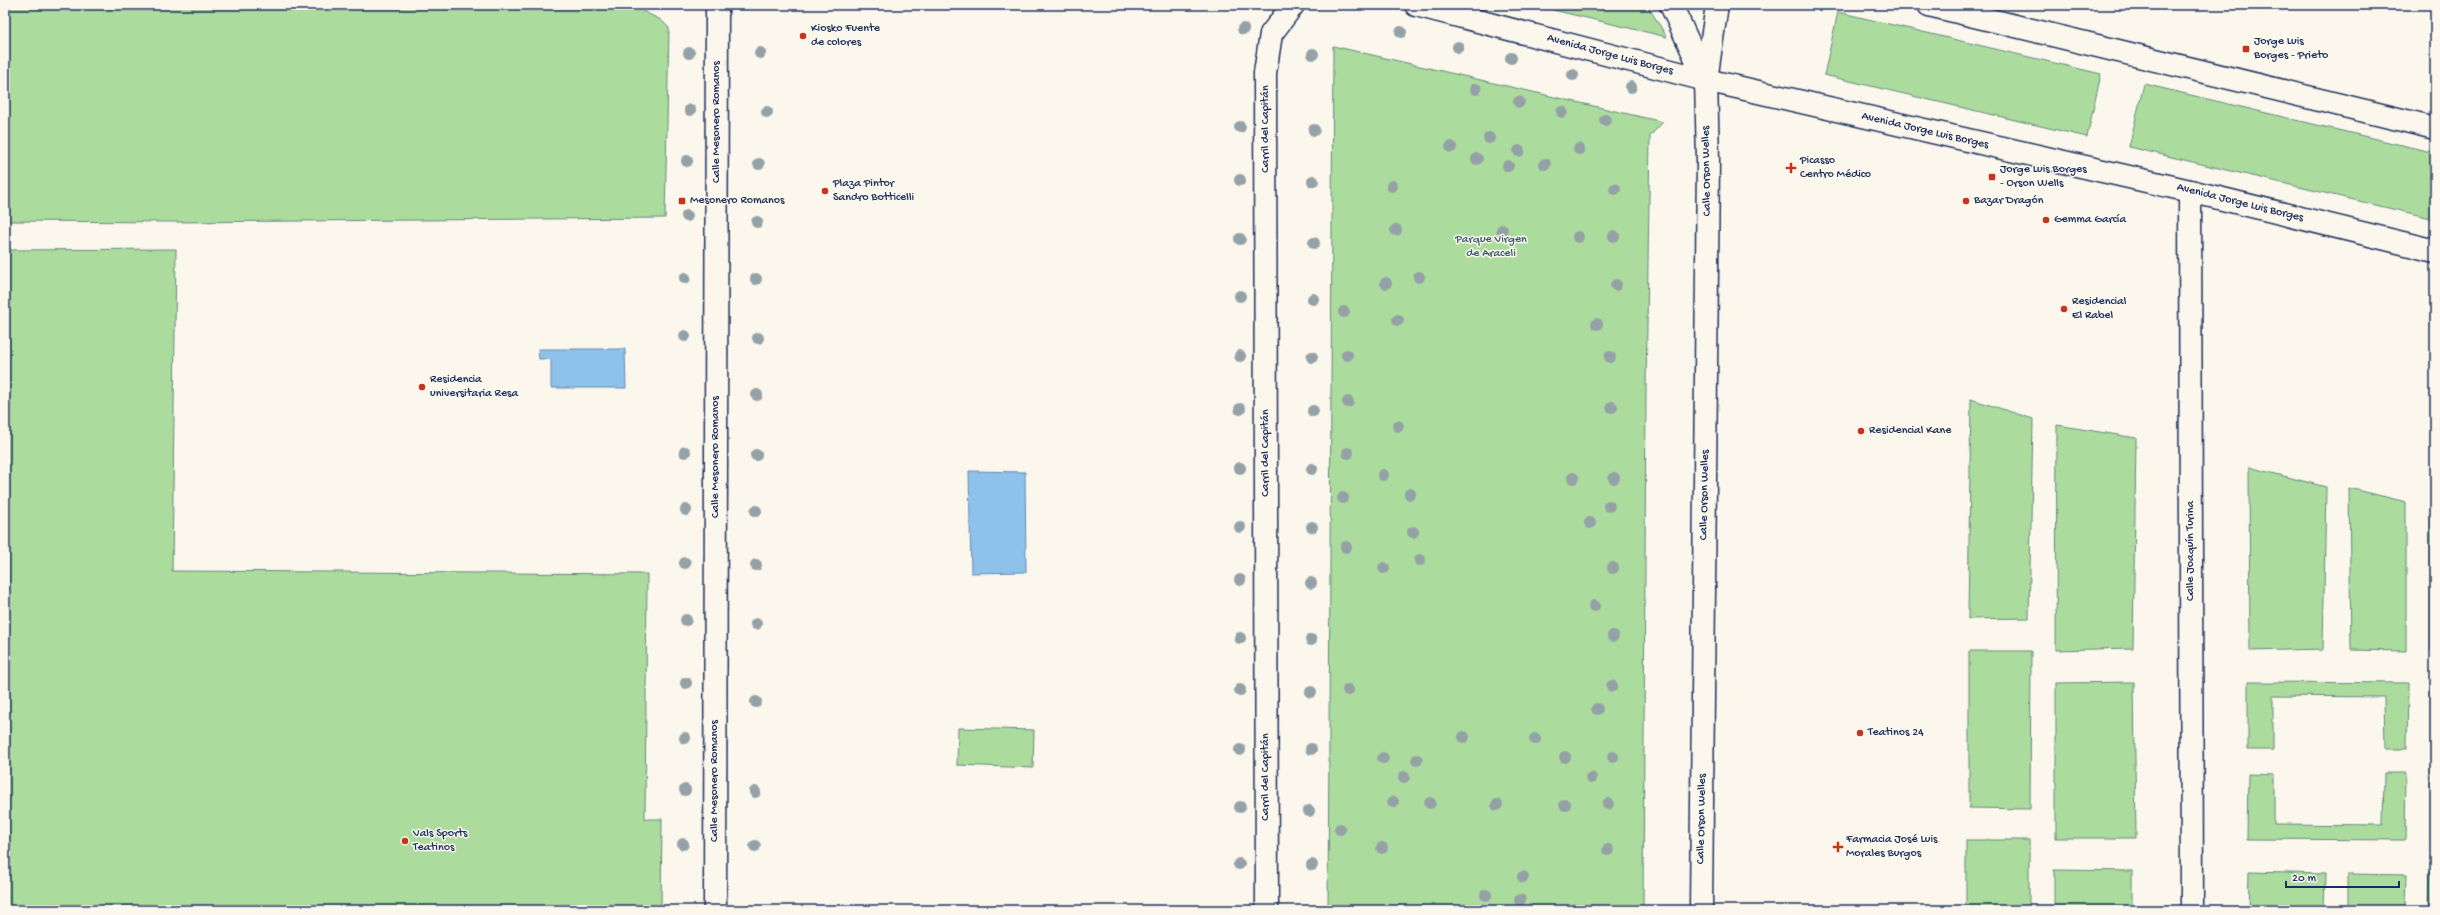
<svg xmlns="http://www.w3.org/2000/svg" width="2440" height="915" viewBox="0 0 2440 915" font-family="'Gochi Hand',sans-serif">
<rect width="100%" height="100%" fill="#fbf7ec"/>
<filter id="ink" filterUnits="userSpaceOnUse"><feTurbulence type="fractalNoise" baseFrequency=".025" numOctaves="2"/><feDisplacementMap in="SourceGraphic" scale="8" xChannelSelector="R" yChannelSelector="G"/><feConvolveMatrix kernelMatrix="1 2 1 2 8 2 1 2 1" color-interpolation-filters="sRGB"/></filter>
<g filter="url(#ink)">
<!-- green -->
<g fill="#acdc9d" stroke="#64867e">
<path d="M5 5H630L661 20 669 28 665 218 176 222 5 221Z"/>
<path d="M1532 5H1647L1667 37Z"/>
<path d="M1838 12 2101 74 2087 137 1824 75Z"/>
<path d="M1333 46 1663 122 1650 136 1646 388 1643 910H1328Z"/>
<path d="M2144 84 2435 153V219L2129 147Z"/>
<path d="M176 249 172 571 647 574 645 819H662L661 910H5V250Z"/>
<path d="M1971 399 2033 419 2029 618 1968 619Z"/>
<path d="M2057 425 2136 438 2133 648 2056 650Z"/>
<path d="M2249 467 2326 487 2323 649 2250 651Z"/>
<path d="M2349 488 2406 502V651L2351 650Z"/>
<path d="M2431 510 2435 512V650H2431Z"/>
<path d="M1969 651H2031L2030 809 1969 808Z"/>
<path d="M2134 682 2136 838H2056V683Z"/>
<path d="M2248 682 2408 683 2407 749H2385L2384 697 2273 696V750H2248Z"/>
<rect x="2431" y="682" width="4" height="160"/>
<path d="M958 728 1034 730 1033 768 957 765Z"/>
<path d="M2384 773H2406L2405 840 2247 839 2248 774 2274 775V824L2383 825Z"/>
<rect x="1966" y="840" width="63" height="70"/>
<path d="M2054 870 2132 871V910H2054Z"/>
<path d="M2249 872 2325 874 2324 910H2248Z"/>
<path d="M2430 873 2435 874V910H2429Z"/>
<path d="M2348 874 2406 875 2405 910H2348Z"/>
</g>
<!-- water -->
<g fill="#8ec2eb" stroke="#6087b3">
<path d="M538 349H625L626 388H551V359H539Z"/>
<path d="M969 471 1025 472 1026 572 971 573Z"/>
</g>
<g fill="none" stroke-linecap="round" stroke-linejoin="round">
<!-- minor casing -->
<g stroke="#1b2f5e" stroke-width="25">
<g id="minor">
<path d="M2190 191 2192 910"/>
<path d="M1267 910 1265 73 1271 34 1293 5"/>
</g>
</g>
<!-- tertiary casing -->
<g stroke="#1b2f5e" stroke-width="25">
<g id="tertiary">
<path d="M1671 5 1706 80"/>
<path d="M715 910 717 5"/>
<path d="M1701 910 1708 160 1706 80 1717 5"/>
</g>
</g>
<!-- secondary casing -->
<g stroke="#1b2f5e" stroke-width="25">
<g id="secondary">
<path d="M1416 5 1706 80 2190 191 2435 251"/>
<path d="M1929 5 2435 128"/>
</g>
</g>
<!-- minor -->
<use href="#minor" stroke="#fbf7ec" stroke-width="22"/>
<!-- tertiary -->
<use href="#tertiary" stroke="#fbf7ec" stroke-width="22"/>
<!-- secondary -->
<use href="#secondary" stroke="#fbf7ec" stroke-width="22"/>
</g>
<!-- trees -->
<g fill="#94a1a7">
<circle cx="1243" cy="29" r="6"/>
<circle cx="1401" cy="32" r="6"/>
<circle cx="1458" cy="47" r="6"/>
<circle cx="689" cy="53" r="6"/>
<circle cx="760" cy="53" r="6"/>
<circle cx="1313" cy="54" r="6"/>
<circle cx="1511" cy="58" r="6"/>
<circle cx="1573" cy="75" r="6"/>
<circle cx="1631" cy="87" r="6"/>
<circle cx="1476" cy="89" r="6"/>
<circle cx="1519" cy="102" r="6"/>
<circle cx="690" cy="110" r="6"/>
<circle cx="767" cy="112" r="6"/>
<circle cx="1562" cy="112" r="6"/>
<circle cx="1605" cy="120" r="6"/>
<circle cx="1240" cy="127" r="6"/>
<circle cx="1314" cy="130" r="6"/>
<circle cx="1489" cy="138" r="6"/>
<circle cx="1451" cy="147" r="6"/>
<circle cx="1579" cy="149" r="6"/>
<circle cx="1519" cy="151" r="6"/>
<circle cx="1477" cy="159" r="6"/>
<circle cx="687" cy="161" r="6"/>
<circle cx="759" cy="164" r="6"/>
<circle cx="1545" cy="164" r="6"/>
<circle cx="1508" cy="166" r="6"/>
<circle cx="1240" cy="180" r="6"/>
<circle cx="1313" cy="181" r="6"/>
<circle cx="1392" cy="186" r="6"/>
<circle cx="1615" cy="189" r="6"/>
<circle cx="687" cy="216" r="6"/>
<circle cx="757" cy="222" r="6"/>
<circle cx="1396" cy="230" r="6"/>
<circle cx="1502" cy="230" r="6"/>
<circle cx="1614" cy="236" r="6"/>
<circle cx="1578" cy="237" r="6"/>
<circle cx="1240" cy="239" r="6"/>
<circle cx="1314" cy="243" r="6"/>
<circle cx="1419" cy="277" r="6"/>
<circle cx="685" cy="278" r="6"/>
<circle cx="756" cy="279" r="6"/>
<circle cx="1386" cy="283" r="6"/>
<circle cx="1616" cy="285" r="6"/>
<circle cx="1240" cy="296" r="6"/>
<circle cx="1313" cy="299" r="6"/>
<circle cx="1344" cy="312" r="6"/>
<circle cx="1398" cy="320" r="6"/>
<circle cx="1597" cy="324" r="6"/>
<circle cx="685" cy="336" r="6"/>
<circle cx="758" cy="338" r="6"/>
<circle cx="1347" cy="355" r="6"/>
<circle cx="1240" cy="356" r="6"/>
<circle cx="1312" cy="357" r="6"/>
<circle cx="1610" cy="357" r="6"/>
<circle cx="757" cy="395" r="6"/>
<circle cx="1348" cy="402" r="6"/>
<circle cx="1612" cy="407" r="6"/>
<circle cx="1240" cy="409" r="6"/>
<circle cx="1313" cy="411" r="6"/>
<circle cx="1398" cy="426" r="6"/>
<circle cx="685" cy="452" r="6"/>
<circle cx="1348" cy="453" r="6"/>
<circle cx="756" cy="455" r="6"/>
<circle cx="1240" cy="468" r="6"/>
<circle cx="1312" cy="469" r="6"/>
<circle cx="1383" cy="475" r="6"/>
<circle cx="1573" cy="478" r="6"/>
<circle cx="1614" cy="478" r="6"/>
<circle cx="1410" cy="494" r="6"/>
<circle cx="1343" cy="498" r="6"/>
<circle cx="1609" cy="506" r="6"/>
<circle cx="686" cy="510" r="6"/>
<circle cx="756" cy="511" r="6"/>
<circle cx="1590" cy="523" r="6"/>
<circle cx="1240" cy="527" r="6"/>
<circle cx="1312" cy="527" r="6"/>
<circle cx="1413" cy="532" r="6"/>
<circle cx="1346" cy="547" r="6"/>
<circle cx="1420" cy="560" r="6"/>
<circle cx="685" cy="563" r="6"/>
<circle cx="756" cy="565" r="6"/>
<circle cx="1384" cy="568" r="6"/>
<circle cx="1613" cy="568" r="6"/>
<circle cx="1240" cy="580" r="6"/>
<circle cx="1311" cy="583" r="6"/>
<circle cx="1594" cy="606" r="6"/>
<circle cx="686" cy="620" r="6"/>
<circle cx="756" cy="624" r="6"/>
<circle cx="1613" cy="636" r="6"/>
<circle cx="1240" cy="638" r="6"/>
<circle cx="1311" cy="640" r="6"/>
<circle cx="686" cy="683" r="6"/>
<circle cx="1612" cy="686" r="6"/>
<circle cx="1240" cy="690" r="6"/>
<circle cx="1348" cy="690" r="6"/>
<circle cx="1311" cy="692" r="6"/>
<circle cx="756" cy="702" r="6"/>
<circle cx="1597" cy="709" r="6"/>
<circle cx="1464" cy="737" r="6"/>
<circle cx="685" cy="738" r="6"/>
<circle cx="1535" cy="739" r="6"/>
<circle cx="1311" cy="749" r="6"/>
<circle cx="1240" cy="750" r="6"/>
<circle cx="1565" cy="757" r="6"/>
<circle cx="1613" cy="757" r="6"/>
<circle cx="1383" cy="758" r="6"/>
<circle cx="1417" cy="760" r="6"/>
<circle cx="1404" cy="777" r="6"/>
<circle cx="1591" cy="778" r="6"/>
<circle cx="685" cy="790" r="6"/>
<circle cx="755" cy="792" r="6"/>
<circle cx="1393" cy="802" r="6"/>
<circle cx="1430" cy="803" r="6"/>
<circle cx="1608" cy="804" r="6"/>
<circle cx="1497" cy="805" r="6"/>
<circle cx="1565" cy="805" r="6"/>
<circle cx="1240" cy="807" r="6"/>
<circle cx="1309" cy="811" r="6"/>
<circle cx="1340" cy="829" r="6"/>
<circle cx="683" cy="844" r="6"/>
<circle cx="755" cy="846" r="6"/>
<circle cx="1382" cy="848" r="6"/>
<circle cx="1608" cy="850" r="6"/>
<circle cx="1239" cy="864" r="6"/>
<circle cx="1312" cy="865" r="6"/>
<circle cx="1523" cy="877" r="6"/>
<circle cx="1486" cy="895" r="6"/>
<circle cx="1520" cy="900" r="6"/>
</g>
</g>
<!-- markers -->
<g fill="#c8321e" stroke="#fbf7ec" stroke-width="1.5">
<circle cx="803" cy="36" r="4"/>
<rect x="2242" y="45" width="8" height="8" rx="2"/>
<path d="M1789 162h4v4h4v4h-4v4h-4v-4h-4v-4h4z"/>
<rect x="1988" y="173" width="8" height="8" rx="2"/>
<circle cx="825" cy="191" r="4"/>
<rect x="678" y="197" width="8" height="8" rx="2"/>
<circle cx="1966" cy="201" r="4"/>
<circle cx="2046" cy="220" r="4"/>
<circle cx="2064" cy="309" r="4"/>
<circle cx="422" cy="387" r="4"/>
<circle cx="1861" cy="431" r="4"/>
<circle cx="1860" cy="733" r="4"/>
<circle cx="405" cy="841" r="4"/>
<path d="M1836 841h4v4h4v4h-4v4h-4v-4h-4v-4h4z"/>
</g>
<g text-anchor="middle" dominant-baseline="central" stroke-width="3" stroke-linejoin="round" paint-order="stroke">
<!-- poi labels -->
<g font-size="12" fill="#1b2f5e" stroke="#fbf7ec" text-anchor="start">
<text x="811" y="29">Kiosko Fuente<tspan x="811" dy="14">de colores</tspan></text>
<text x="2254" y="42">Jorge Luis<tspan x="2254" dy="14">Borges - Prieto</tspan></text>
<text x="1800" y="161">Picasso<tspan x="1800" dy="14">Centro Médico</tspan></text>
<text x="2000" y="170">Jorge Luis Borges<tspan x="2000" dy="14">- Orson Wells</tspan></text>
<text x="833" y="184">Plaza Pintor<tspan x="833" dy="14">Sandro Botticelli</tspan></text>
<text x="690" y="201">Mesonero Romanos</text>
<text x="1974" y="201">Bazar Dragón</text>
<text x="2054" y="220">Gemma García</text>
<text x="2072" y="302">Residencial<tspan x="2072" dy="14">El Rabel</tspan></text>
<text x="430" y="380">Residencia<tspan x="430" dy="14">universitaria Resa</tspan></text>
<text x="1869" y="431">Residencial Kane</text>
<text x="1868" y="733">Teatinos 24</text>
<text x="413" y="834">Vals Sports<tspan x="413" dy="14">Teatinos</tspan></text>
<text x="1846" y="840">Farmacia José Luis<tspan x="1846" dy="14">Morales Burgos</tspan></text>
</g>
<!-- street labels -->
<g font-size="12" fill="#1b2f5e" stroke="#fbf7ec">
<text transform="translate(1610 55) rotate(15)">Avenida Jorge Luis Borges</text>
<text transform="translate(717 122) rotate(-90)">Calle Mesonero Romanos</text>
<text transform="translate(1266 129) rotate(-90)">Carril del Capitán</text>
<text transform="translate(1925 131) rotate(13)">Avenida Jorge Luis Borges</text>
<text transform="translate(1707 171) rotate(-91)">Calle Orson Welles</text>
<text transform="translate(2240 203) rotate(14)">Avenida Jorge Luis Borges</text>
<text transform="translate(1266 453) rotate(-90)">Carril del Capitán</text>
<text transform="translate(716 457) rotate(-90)">Calle Mesonero Romanos</text>
<text transform="translate(1705 495) rotate(-89)">Calle Orson Welles</text>
<text transform="translate(2191 551) rotate(-90)">Calle Joaquín Turina</text>
<text transform="translate(1266 777) rotate(-90)">Carril del Capitán</text>
<text transform="translate(715 781) rotate(-90)">Calle Mesonero Romanos</text>
<text transform="translate(1702 819) rotate(-89)">Calle Orson Welles</text>
</g>
<!-- park labels -->
<g font-size="12" fill="#3f5a6e" stroke="#fbf7ec">
<text x="1491" y="240">Parque Virgen<tspan x="1491" dy="14">de Araceli</tspan></text>
</g>
</g>
<!-- margin -->
<rect width="2440" height="915" fill="none" stroke="#fbf7ec" stroke-width="20"/>
<rect x="10" y="10" width="2420" height="895" fill="none" stroke="#1b2f5e" stroke-width="1.5" filter="url(#ink)"/>
<!-- scale -->
<path d="M2286 881v6h113v-6" fill="none" stroke="#1b2f5e" stroke-width="2"/>
<text x="2292" y="881" font-size="12" fill="#1b2f5e" stroke="#fbf7ec" stroke-width="3" paint-order="stroke">20 m</text>
</svg>
